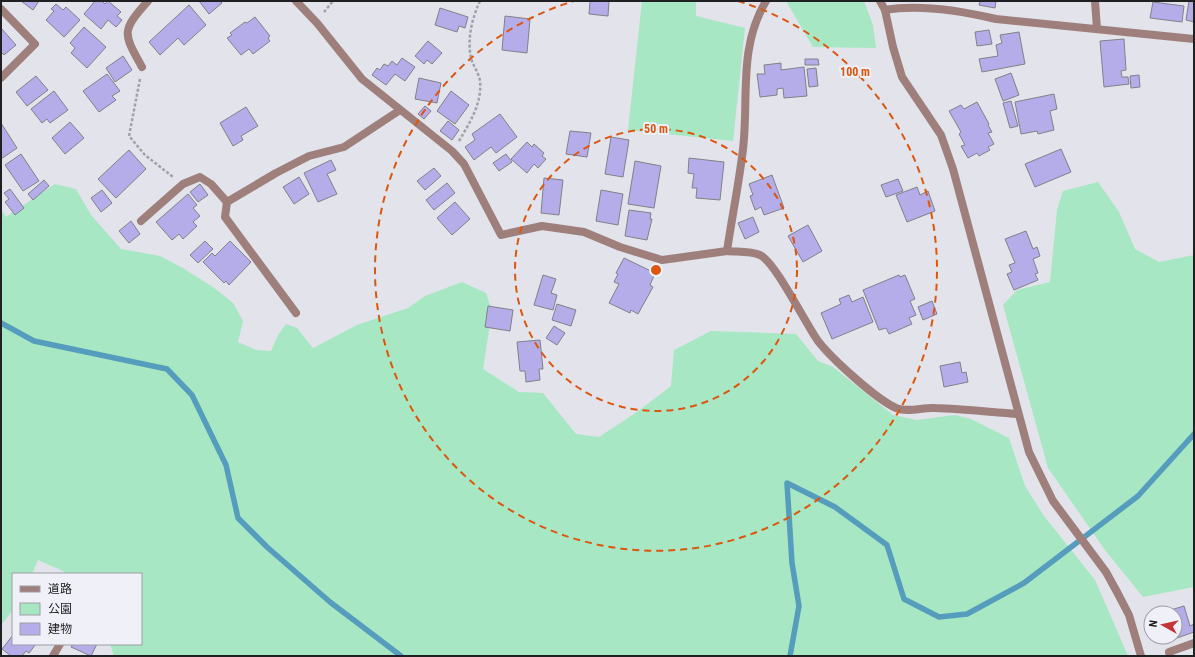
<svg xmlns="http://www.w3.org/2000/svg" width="1195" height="657" viewBox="0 0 1195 657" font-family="'Roboto Condensed','Noto Sans JP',sans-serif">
<rect width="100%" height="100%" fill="#e2e3eb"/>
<!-- green -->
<g fill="#a7e7c3">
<path d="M642 1H696V16L745 28 733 141 628 130Z"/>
<path d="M786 1H864L873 25 876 48 813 47Z"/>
<path d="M1098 182 1119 212 1135 249 1159 262 1194 255V587L1143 597 1105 550 1048 468 1003 305 1017 290 1050 282 1057 210 1063 191Z"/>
<path d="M55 184 76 189 91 215 121 249 160 256 181 267 213 287 233 303 243 321 238 342 256 350 271 351 278 335 286 324 297 328 313 348 357 325 408 308 425 296 462 282 486 293 492 311 483 369 519 392 543 393 576 434 599 437 637 412 671 386 674 350 711 331 796 334 818 361 833 367 893 415 917 420 955 415 971 419 1009 438 1025 486 1044 516 1095 580 1128 656H114L110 644H141V574H65L63 571 38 560 32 574H13V610L1 625V209L6 217Z"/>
</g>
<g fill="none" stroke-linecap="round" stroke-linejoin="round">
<!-- stream -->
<g stroke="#569cbd" stroke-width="5.5">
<path d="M1 323 34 341 167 369 192 395 226 465 238 518 267 547 330 602 401 656"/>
<path d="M790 656 799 606 792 563 787 483 835 507 887 545 904 599 939 617 967 614 1024 583 1138 496 1194 434"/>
</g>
</g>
<!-- building -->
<g fill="#b5adea" stroke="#818088">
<path d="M21 1H39L33 10Z"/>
<path d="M95 1H102L105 4 108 1 121 12 117 16 122 20 116 27 108 20 101 29 84 14Z"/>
<path d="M199 1H220L222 3 209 14Z"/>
<path d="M590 1H609L608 16 589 14Z"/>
<path d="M980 1H996L995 8 979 5Z"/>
<path d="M1189 1H1194V22L1186 20Z"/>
<path d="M1153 2 1184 6 1182 22 1150 18Z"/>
<path d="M56 4 63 10 66 7 80 20 64 37 46 20 54 11 51 9Z"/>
<path d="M189 5 206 25 184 45 178 38 160 55 149 42Z"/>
<path d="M440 8 468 17 465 28 459 26 457 32 435 25Z"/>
<path d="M505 16 530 19 527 53 502 50Z"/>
<path d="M255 17 270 36 268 38 270 41 253 54 249 49 241 55 227 38 232 35 230 33 245 22 247 23Z"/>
<path d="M84 27 106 47 87 68 71 53 75 48 70 43Z"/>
<path d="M1 28 16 45 4 55 1 52Z"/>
<path d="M989 30 992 44 977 46 975 32Z"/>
<path d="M1019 32 1025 64 982 72 979 59 998 56 996 45 1002 43 1000 35Z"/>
<path d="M1124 39 1126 70 1121 71 1122 77H1128L1129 84 1104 87 1100 41Z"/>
<path d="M428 41 442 53 432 64 427 60 424 64 415 56Z"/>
<path d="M123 56 132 70 115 82 106 68Z"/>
<path d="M402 58 415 67 405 81 395 74 386 85 372 75 377 68 380 70 384 64 388 66 392 61 397 65Z"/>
<path d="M805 59H818L819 65H805Z"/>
<path d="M781 63V70L804 67 807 96 784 98 783 88 777 89V95L760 97 757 74H765L764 65Z"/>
<path d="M816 68 818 86 809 87 807 69Z"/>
<path d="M1011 73 1019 95 1003 101 995 79Z"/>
<path d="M107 74 120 91 112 96 116 100 99 112 83 91Z"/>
<path d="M1139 75 1140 87 1131 88 1130 76Z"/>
<path d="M36 76 48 90 27 106 16 92Z"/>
<path d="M419 78 441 83 437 103 415 99Z"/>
<path d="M54 91 68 110 50 123 47 119 42 123 31 109Z"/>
<path d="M451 91 469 105 455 124 437 111Z"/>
<path d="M1054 94 1057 109 1050 111 1054 130 1038 134 1037 131 1021 134 1015 102Z"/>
<path d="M1011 101 1018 126 1010 128 1003 103Z"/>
<path d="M977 102 989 124 988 125 992 132 988 133 994 144 988 147 990 150 979 156 977 153 968 158 961 146 965 145 959 134 961 132 949 111 961 105 964 109Z"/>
<path d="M425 106 431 111 424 119 418 114Z"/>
<path d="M246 107 258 126 241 136 243 140 233 146 220 123Z"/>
<path d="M500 114 517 137 496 153 491 147 474 160 465 147 475 140 472 134Z"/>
<path d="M448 121 459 130 452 140 440 131Z"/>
<path d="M70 122 84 138 65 154 52 138Z"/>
<path d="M1 123 17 148 1 159Z"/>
<path d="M570 131 591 133 587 157 566 154Z"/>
<path d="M611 137 629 140 623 177 605 174Z"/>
<path d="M527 142 532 147 534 144 544 153 542 156 546 159 538 168 534 164 527 173 511 159Z"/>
<path d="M1061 149 1071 172 1035 187 1025 164Z"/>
<path d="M129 150 146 169 116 198 98 179Z"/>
<path d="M21 154 39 181 23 191 5 165Z"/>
<path d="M506 154 512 162 499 171 493 163Z"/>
<path d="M689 158 724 162 720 200 696 198 697 188H692L694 174 688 173Z"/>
<path d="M331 160 336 170 327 174 337 194 318 202 304 173Z"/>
<path d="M635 161 661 166 654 208 628 204Z"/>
<path d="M434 168 441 176 425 190 417 181Z"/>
<path d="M772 175 784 208 764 215 761 207 755 210 750 196 753 195 749 184Z"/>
<path d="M299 177 309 194 294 204 283 187Z"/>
<path d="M544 178 563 180 559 215 541 213Z"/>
<path d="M898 179 903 191 886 197 881 185Z"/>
<path d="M44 180 49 186 33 200 28 194Z"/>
<path d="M447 183 455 193 434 210 426 200Z"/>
<path d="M200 184 208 195 198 202 190 192Z"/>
<path d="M917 187 920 195 928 191 935 211 907 222 896 195Z"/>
<path d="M10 189 24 208 15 215 5 202 9 199 4 193Z"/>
<path d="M102 190 112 203 101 212 91 198Z"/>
<path d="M601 190 623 194 618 225 596 221Z"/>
<path d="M188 194 197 205 193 208 200 216 193 222 197 226 183 239 179 234 172 240 156 222Z"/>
<path d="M455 202 470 219 452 235 437 218Z"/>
<path d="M629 210 651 213 650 219H652L647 240 625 236Z"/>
<path d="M753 217 759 232 745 239 738 223Z"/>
<path d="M131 221 140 234 129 243 119 231Z"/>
<path d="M808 225 822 251 803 262 788 236Z"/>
<path d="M1026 231 1033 249 1037 247 1040 256 1033 259 1038 273 1035 274 1038 280 1014 290 1007 274 1012 272 1009 265 1015 263 1005 239Z"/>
<path d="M205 241 213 249 198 263 190 255Z"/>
<path d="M230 241 251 262 229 285 226 281 224 283 203 262 212 253 215 256Z"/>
<path d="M624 258 655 273 650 285 653 287 638 314 631 310 630 313 609 303 619 284 614 282 618 274 616 273Z"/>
<path d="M543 275 556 279 551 293 557 295 553 310 534 305Z"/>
<path d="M899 275 900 277 905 275 915 299 910 301 916 315 909 318 912 324 889 334 886 328 879 330 863 290Z"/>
<path d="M849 295 852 302 863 297 873 322 832 339 821 313 841 304 839 299Z"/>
<path d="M932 301 937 314 923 320 918 307Z"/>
<path d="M557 304 576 310 571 326 552 320Z"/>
<path d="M488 306 513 310 510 331 485 327Z"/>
<path d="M554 326 565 333 557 345 546 338Z"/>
<path d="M540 340 543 369H539L540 380 526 382 525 371H520L517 342Z"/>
<path d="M960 362 962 373 966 372 968 382 944 387 940 366Z"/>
<path d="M1184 606 1190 626 1194 624V632L1174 639 1175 613 1164 612Z"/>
<path d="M13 635V644H36L29 653 26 651 22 656H11L2 649Z"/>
<path d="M73 644H97L91 656 71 647Z"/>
</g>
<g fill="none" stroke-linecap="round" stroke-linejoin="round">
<!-- path -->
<g stroke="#a1a2a8" stroke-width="2.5" stroke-dasharray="3 2" stroke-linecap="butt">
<path d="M324 12 333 1"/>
<path d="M140 79 129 136 145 155 173 177"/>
<path d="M459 141C470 122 482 104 480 81 479 73 473 66 471 58 467 39 472 18 480 1"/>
</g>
<!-- minor -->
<g stroke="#9e7f7b" stroke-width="8">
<path d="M296 1 317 23 362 79 452 151 464 164 501 235 542 226 584 232 620 247 662 260 727 251C732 217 739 183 743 149 749 98 738 48 766 1"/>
<path d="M1095 1 1097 29"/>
<path d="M1 9 35 44 1 78"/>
<path d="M885 10C919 4 962 11 996 19L1194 39"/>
<path d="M142 67C123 33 121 31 148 1"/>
<path d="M227 202 225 217 296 313"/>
<path d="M141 221 183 184 200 177 211 184 227 202 276 173 309 156 344 147 400 110"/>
<path d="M727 251C737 252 751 251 760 255 776 263 805 323 818 341 832 359 876 399 896 408 908 413 923 407 935 408 963 409 990 412 1018 414"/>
<path d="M53 656 60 644"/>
<path d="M1170 656 1169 652 1194 643"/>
</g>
<!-- tertiary -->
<path stroke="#9e7f7b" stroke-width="8" d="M880 1 885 10 893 47 902 77 941 135 953 169 1029 452 1053 501 1106 572 1117 592 1129 615 1141 656"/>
</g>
<!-- distance rings -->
<g fill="none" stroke="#de560d" stroke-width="2" stroke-dasharray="7 5">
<circle cx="656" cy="270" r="141"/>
<path d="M738 1A281 281 0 1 1 574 1"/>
</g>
<circle cx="656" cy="270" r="6" fill="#de560d" stroke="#f0f0f9" stroke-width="2"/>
<g font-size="12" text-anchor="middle" font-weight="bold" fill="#de560d" stroke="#f0f0f9" stroke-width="4" stroke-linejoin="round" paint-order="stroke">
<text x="855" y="76">100 m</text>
<text x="656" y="133">50 m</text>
</g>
<!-- border -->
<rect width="1195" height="657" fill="none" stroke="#202023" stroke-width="4"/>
<!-- legend -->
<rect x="12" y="573" width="130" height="72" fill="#f0f0f9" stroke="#9d9da3"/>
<rect x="20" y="586" width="20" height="6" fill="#9e7f7b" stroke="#9d9da3"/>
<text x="48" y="593" font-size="12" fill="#202023">道路</text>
<rect x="20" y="603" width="20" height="12" fill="#a7e7c3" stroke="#9d9da3"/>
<text x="48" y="613" font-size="12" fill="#202023">公園</text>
<rect x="20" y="623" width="20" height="12" fill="#b5adea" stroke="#9d9da3"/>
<text x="48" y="633" font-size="12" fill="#202023">建物</text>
<!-- north arrow -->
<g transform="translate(1163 625) rotate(278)"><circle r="19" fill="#f0f0f9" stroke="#9d9da3"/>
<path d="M0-3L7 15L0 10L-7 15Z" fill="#c33535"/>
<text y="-6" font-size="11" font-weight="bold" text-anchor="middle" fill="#202023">N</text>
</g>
</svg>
